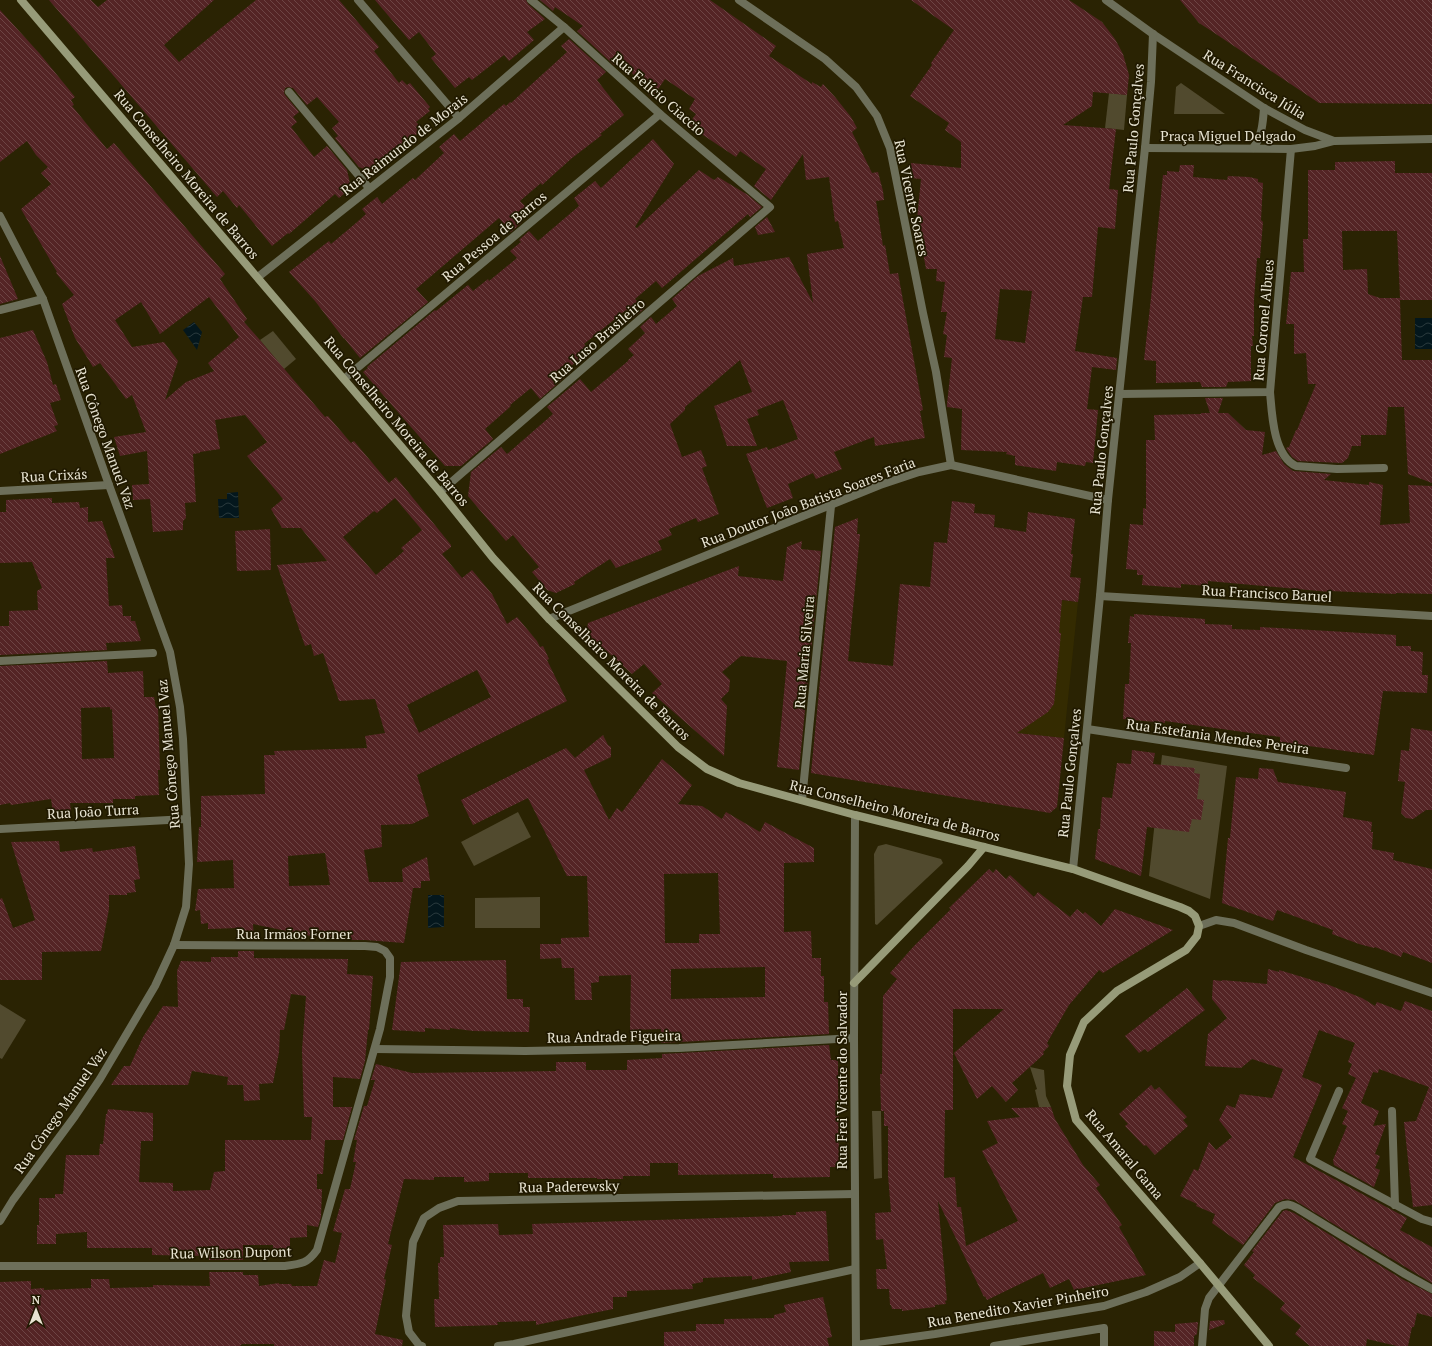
<svg xmlns="http://www.w3.org/2000/svg" width="1432" height="1346" viewBox="0 0 1432 1346" font-family="'PT Serif',serif">
<defs>
<pattern id="water-waves" width="16" height="10" patternUnits="userSpaceOnUse"><rect width="16" height="10" fill="#04171d"/><path d="M0 5q4-4 8 0t8 0" fill="none" stroke="#29393d"/></pattern>
<pattern id="building-back-hatch" width="6" height="6" patternUnits="userSpaceOnUse"><rect width="6" height="6" fill="#542425"/><path d="M-1 5l2 2M0 0l6 6M5-1l2 2" fill="none" stroke="#6d4444"/></pattern>
</defs>
<rect width="100%" height="100%" fill="#2a2303"/>
<!-- built -->
<path fill="#342b01" d="M970 591 1078 602 1064 738 956 727Z"/>
<!-- green -->
<g fill="#514a2e">
<path d="M1181 83 1225 114H1174L1176 87Z"/>
<path d="M1109 93 1127 95 1124 130 1105 128Z"/>
<path d="M273 331 296 359 284 369 260 340Z"/>
<path d="M1162 755 1227 766 1210 899 1149 876Z"/>
<path d="M518 812 531 837 474 866 461 842Z"/>
<path d="M886 844 941 859 943 863 877 925 875 924 874 854 878 846Z"/>
<path d="M540 897V928H475V898Z"/>
<path d="M0 1004 26 1020 2 1059 0 1058Z"/>
<path d="M1030 1067 1044 1070 1046 1096 1051 1107H1039L1035 1090 1037 1089Z"/>
<path d="M872 1111H881L882 1178 874 1179Z"/>
</g>
<!-- water -->
<g fill="url(#water-waves)">
<rect x="1415" y="318" width="17" height="31"/>
<path d="M194 322 202 332 197 350 183 330Z"/>
<path d="M238 492 239 518H219L218 499H227V493Z"/>
<path d="M428 895H444V927L428 928Z"/>
</g>
<!-- building -->
<g fill="url(#building-back-hatch)" fill-rule="evenodd">
<path d="M49 0H91L98 7 107 0H214L164 45 179 62 256 0H339L379 47 374 51 399 83 402 80 407 85 410 83 430 107 428 109 430 111 416 122 423 129 371 172 359 167 335 138 338 136 332 128 339 122 317 97 307 105 293 88 288 87 285 88 284 93 285 95 299 112 293 117 297 122 291 127 314 157 327 146 347 170 351 188 339 198 335 194 289 234 288 233 272 246 239 205 237 208 223 191 217 197Z"/>
<path d="M375 0H526L528 4 545 19 527 32 534 40 509 61 504 55 472 80 469 77 455 88 431 58 436 54 419 32 409 40Z"/>
<path d="M540 0H710L776 46 769 56 812 84V82L821 87 823 84 835 97 851 117 857 128 852 132 872 173 878 172 883 191 884 200 876 201 883 246 885 245 890 274 898 273 923 410 920 411 925 438 875 446 874 437 834 452 842 469 816 479 813 473 788 484 793 498 767 508 746 454 767 447 768 450 798 439 783 400 757 410 759 415 747 419 757 446H727L714 406 752 392 740 360 685 407V410L670 424 682 457 701 450 707 466 702 468 719 514 698 522 696 518 669 529 672 535 658 541 662 550 616 568 610 559 574 582 575 584 556 593 547 590 532 572 539 567 513 535 506 541 468 496 471 472 501 447 507 454 553 414 547 407 580 379 591 392 628 361V360L634 355 628 349 645 333 640 327 651 317 656 324 677 306 672 299 698 276 733 258 734 266 789 257 813 303 807 254 844 248 838 221 835 222 829 177 806 180 803 154 771 200 754 186 766 169 740 151 736 157 688 125 696 114 689 109 695 99 665 79 652 98 640 84 622 59 614 65 577 31 583 26 555 7 553 11Z"/>
<path d="M911 0H1069L1102 22 1115 39 1123 54 1129 75 1127 95 1093 92 1092 106 1063 125 1116 129 1109 189 1118 190 1115 229 1098 227 1092 297H1083L1075 351 1117 358 1116 370 1092 367 1087 409 1098 410 1093 463 1086 462 1085 466 1057 462 1056 471 1015 465V456L1006 454 1007 452 961 450 962 409 947 407V404L952 358 944 357 947 335 943 334 947 312H941L945 282 936 281 937 269H926L917 219 921 179 910 178 911 163 961 168V142L945 130 949 123 910 96 932 65 931 63 954 30ZM1000 289 1032 291 1025 343 995 339Z"/>
<path d="M1180 0H1432V104L1319 103 1210 30 1199 23Z"/>
<path d="M0 10 40 54 75 97 71 100 74 105 72 106 107 149 114 143 225 274 220 279 247 319 244 322 259 339 325 417 328 416 351 443 354 441 389 483 396 477 451 545V547L442 554 462 578 472 570 492 594 507 624 517 617 537 641 540 647 543 646 549 659 547 660 567 701 417 775 429 816 412 824 381 825 382 847 364 850 369 882H403L402 869 427 857 430 881H421V888H413L404 943 365 940H330L253 924 254 940H238V928L208 929V923L201 924 200 910 195 911 198 889 234 888 233 860 197 862 199 827H201V796L265 794 264 755H275L274 751 367 748 365 736 385 733 375 699 339 701 323 653 314 656 311 644 305 646 277 565 327 561 301 528H282L271 509 283 499 247 456 267 442 245 415 215 420 220 449 200 452V453L193 454 196 502 185 503 186 518 183 521V530L153 532 150 499 133 500 132 485 149 484 147 451 120 456 114 437 146 432 132 395 126 399 100 363 93 367 75 338 62 304 74 295 56 273 57 272 21 209 51 184 41 173 48 167 36 155 27 141 0 162ZM209 297 239 337 208 363 214 371 186 382 165 400 178 361 164 342 132 347 115 320 141 302 160 334ZM395 498 422 530 401 548 404 551 376 575 343 537 374 511 377 513ZM477 670 491 697 419 733 407 705ZM325 853 330 885 289 886 288 856Z"/>
<path d="M569 39 606 72 597 80 624 115 600 134 602 135 572 158 542 185 541 183 520 201 527 208 517 216 522 222 511 232 499 218 416 289 428 302 360 358 344 338V339L315 301 289 272 329 241 331 244 356 223 366 214 362 209 377 197 382 204 413 178 415 180 444 153 439 147 454 134 460 141 504 104 506 106 510 102 511 103 567 52 561 46Z"/>
<path d="M653 139 674 164 635 227 637 228 699 170 714 180 718 177 748 195 762 207 750 217 748 214 662 288 656 281 635 299 644 309 633 318 626 310 584 344 590 350 570 367 573 370 540 399 531 388 510 405 511 406 485 429 493 439 461 466H445L363 372 368 368 367 367 435 310 436 311 468 285 473 291 488 279 489 281 517 258 510 251 521 242 519 240 529 231 538 241 579 206 574 198 595 181 601 188Z"/>
<path d="M1395 161V173H1432V300H1400L1402 360H1432V483L1408 474 1404 407H1388L1386 435H1361V446H1352L1348 458 1342 463 1298 461 1292 457 1286 448 1289 447 1296 430H1297L1316 384H1308L1306 353 1294 354V324H1286L1291 272H1304L1303 239H1308V170H1335V162ZM1342 231H1397L1400 298H1380L1368 294 1367 269 1343 270Z"/>
<path d="M1180 165H1194L1193 177 1227 180 1228 176 1249 177 1258 179V182L1263 183 1261 220 1263 222 1260 258H1257L1254 300V336H1252L1253 346H1251V381L1228 382 1226 387H1202L1200 382 1156 383V361L1144 360 1151 298 1163 175H1167V171L1179 172Z"/>
<path d="M767 217 775 232 758 235 755 227Z"/>
<path d="M0 256 18 299 0 304Z"/>
<path d="M33 330 47 362 53 385 56 384 61 400 50 403 58 425 54 426 57 431 0 454V338Z"/>
<path d="M1205 398H1223L1218 413H1228L1246 430 1265 432 1262 455 1276 451 1284 464 1293 471 1331 474 1324 480 1369 485V482L1383 485 1380 525 1410 523 1408 485 1432 486V594L1396 593V594L1330 591V592L1208 581V586L1181 584V588L1142 585 1143 575H1137V570L1126 569 1130 524 1143 525V508L1146 509V440H1155L1154 415 1201 414V413H1210Z"/>
<path d="M52 498V503L79 502 80 508 88 507V522L102 521 115 558H106L109 606 122 605 123 616H131V621H135L141 641 106 643 107 650 0 655V626H9V611L38 610 37 591 42 588 32 562 0 563V512H6V500Z"/>
<path d="M952 501 975 504 974 513 995 515 994 527 1026 532 1028 512 1075 519 1071 554H1073L1070 577 1081 578 1078 602 1062 600 1059 633H1061L1054 704 1048 712 1017 733 1064 738 1057 807 1050 813 811 773 835 527 858 518 857 534H860L848 661 893 666 900 584 930 587 934 542 947 543Z"/>
<path d="M270 529 271 570 237 571 235 531Z"/>
<path d="M802 541 801 549 821 551 799 770 777 767 787 661 741 656 722 672 730 680 729 691 721 699 727 706 724 756 652 693 662 684 644 664 632 674 600 645 598 647 586 635 588 623 739 566 738 576 783 581 787 547Z"/>
<path d="M1134 614 1205 619V624L1232 625V629L1260 630V627L1396 635V646H1411V651L1423 652 1422 675H1428L1427 693 1383 691 1374 755 1280 742V737L1165 721V723L1123 719 1125 684H1129L1131 643H1128L1130 616 1134 617Z"/>
<path d="M107 661 108 673 143 671 144 697H154L156 708 158 707 160 770H158L159 795 135 796V799H113V803H70L71 812 53 813 51 799 11 805 10 803 0 805V666ZM110 707V710L112 709 114 758 82 759 81 708Z"/>
<path d="M1411 728 1432 731V810H1426L1413 819 1406 818 1401 813 1405 782 1398 781 1401 750 1409 751Z"/>
<path d="M603 735 608 745 611 747V757L584 770 609 820 617 808 622 812 662 759 692 785 678 804 702 806 722 819 726 812 760 832 765 822 814 848V862L784 863V932L811 931 812 958H821V976H824V1002H828L829 1034 661 1043V1029L630 1030 631 975 599 976V982L591 983 592 1000H575L574 968H562L561 958 540 959V944H561V938L589 937 587 876H567L528 798 473 825 461 800 566 748 575 758ZM718 873 720 934H699V943H665L664 874ZM765 967V997L671 999V969Z"/>
<path d="M1132 750 1155 753 1153 764 1195 768 1194 773 1200 774 1197 799 1204 800 1201 820 1192 819 1189 832 1147 827 1141 876 1095 859 1098 829H1100L1102 797 1112 798 1117 763 1131 764Z"/>
<path d="M1259 768 1273 769 1278 782 1346 792 1343 817 1372 822 1371 832H1373L1372 849 1394 853 1393 860 1432 869V963L1403 952 1401 957 1375 947 1374 948 1359 944 1332 934 1333 930 1277 910 1273 921 1222 903 1228 838H1230L1236 777 1258 779Z"/>
<path d="M59 841 60 852 92 848 93 852 135 846 140 879 134 880 136 892 127 893V895H109V909L101 951 42 952V980H0V899L2 898 13 928 35 920 11 842Z"/>
<path d="M989 869 993 873 996 869 1006 879 1010 875 1034 897 1038 892 1070 917 1077 909 1083 914 1085 912 1101 926 1115 909 1173 930 1103 973 1099 970 1069 1005 1047 1043 1049 1046 1043 1052 1044 1054 1012 1083 1018 1090 1006 1102 992 1086 977 1099 954 1053 1004 1009H953V1110H945L944 1178 955 1177 957 1207H961L966 1246 1018 1221 982 1151 998 1143 987 1121 1020 1117 1011 1108 1051 1107 1055 1119 1083 1165 1100 1185 1096 1188 1122 1225 1119 1227 1146 1275 1074 1290 1069 1279 1050 1288 1043 1273 987 1300 985 1296 984 1297 938 1201 947 1300 945 1301 946 1304 935 1305V1307L902 1311V1309H892L891 1305H890L889 1289H877L876 1269H887L883 1239 876 1240 875 1213 891 1212 888 1175V1126H884V1111H881L880 1074H882L883 996 897 979 890 973 914 946 951 909 949 908Z"/>
<path d="M238 951H254V958L348 959 347 974 373 976 369 1030H368L365 1061 360 1079 333 1077V1107H352L343 1140H325L323 1174H317V1189H322L321 1217 318 1227 307 1225V1237L290 1238V1253H273V1245H243V1260H209V1256L152 1255V1248H87V1232L56 1234V1244H37V1225H39V1198H55V1194H63L66 1155H99L100 1144H103L106 1114H107L108 1109 153 1113V1141H141L139 1182 173 1183V1191L210 1190 214 1172 225 1171V1140H311L312 1117H304L302 1050 306 996 291 994 284 1030H280L279 1052 273 1083 259 1084 260 1100 244 1101 243 1085H227L228 1077 192 1071 188 1085H111L124 1066H130L143 1037 163 1006 178 1007 177 971 181 961 211 962V957H238Z"/>
<path d="M506 960 507 999H523V1007H530L529 1032 473 1031 450 1028V1030L425 1028V1032L392 1030 401 962Z"/>
<path d="M1268 969 1279 972V970L1329 985 1362 998 1375 1006 1377 1002 1401 1011 1405 1001 1432 1011V1205L1413 1207 1404 1122 1416 1121 1429 1087 1379 1069 1378 1073 1373 1072 1361 1103 1379 1111 1373 1126 1386 1124 1375 1154 1380 1156 1375 1168 1380 1170 1374 1187 1334 1165 1333 1160 1347 1126 1342 1124 1348 1111 1342 1108 1356 1078 1348 1074 1352 1064 1348 1062 1355 1043 1319 1030 1302 1077 1322 1085 1318 1096 1293 1157 1407 1218 1400 1230 1432 1247V1283L1294 1200 1285 1199 1275 1203 1243 1245 1212 1223 1215 1214 1196 1206 1197 1204 1180 1196 1194 1169 1198 1171 1209 1142 1216 1150 1232 1137 1219 1120 1227 1105 1235 1108 1240 1094 1272 1098 1278 1083 1283 1069 1252 1059 1241 1068 1205 1066 1208 1034 1227 1018 1212 999 1213 980 1222 981V980L1267 984Z"/>
<path d="M1187 988 1205 1010 1148 1052 1145 1049 1139 1053 1125 1036Z"/>
<path d="M829 1045 831 1060H838L839 1167H830V1177L773 1178V1174L678 1175V1163H650V1176H623V1179H597V1178H528V1173H489V1181L464 1182V1177H434V1180L404 1179 388 1244 392 1245 384 1279 386 1280 375 1334 403 1340 402 1346H274V1344H242L240 1346H0V1282L31 1281V1289L44 1288V1290L91 1288V1279H109L110 1288 153 1287V1285L210 1286 209 1272H243V1275H258L259 1286 279 1283V1284H291L292 1286H317L324 1260 335 1263 342 1233 333 1231 345 1189H350L356 1162H353L357 1140H354L364 1106H367L375 1080H371L376 1064 412 1073 556 1071V1062H586V1070H627V1060L662 1058V1054Z"/>
<path d="M1151 1085 1155 1090 1159 1087 1187 1117 1183 1120 1188 1126 1155 1155 1146 1145 1144 1146 1125 1126 1128 1124 1119 1114Z"/>
<path d="M1286 1210 1294 1213 1402 1279 1432 1294V1317L1417 1313 1414 1327H1412L1408 1346H1397L1367 1339 1366 1346H1310L1295 1334 1301 1326 1280 1309 1285 1303 1253 1278 1255 1275 1244 1265 1254 1252 1252 1251 1283 1211Z"/>
<path d="M826 1211 829 1261 789 1262 791 1272 752 1280V1276L703 1278V1282L692 1284 693 1289 627 1291V1297H613V1309L536 1325V1321L497 1322 498 1325 435 1327 434 1299H439L438 1263H440V1257H444L443 1225 498 1224 499 1235 533 1234 532 1224 782 1216V1215H796V1212Z"/>
<path d="M823 1297 832 1337 827 1338 829 1346H664V1332L696 1331V1324H724V1319L774 1318V1315L786 1312 784 1305Z"/>
<path d="M1224 1320 1225 1324 1209 1330 1210 1321Z"/>
<path d="M1198 1322 1197 1334 1194 1336V1346H1154V1331L1175 1332V1324Z"/>
</g>
<g fill="none" stroke-linecap="round" stroke-linejoin="round">
<!-- minor -->
<g stroke="#6d6f5a" stroke-width="8">
<path d="M358 0 459 118"/>
<path d="M739 0 825 59 856 87 877 116 890 148 923 313 936 372 951 465"/>
<path d="M1106 0 1153 34"/>
<path d="M289 92 369 188"/>
<path d="M258 277 459 118 564 27"/>
<path d="M0 310 43 299"/>
<path d="M344 379 660 114"/>
<path d="M1270 392C1272 414 1273 455 1296 466L1337 469 1384 468"/>
<path d="M1120 394 1270 392 1291 149"/>
<path d="M0 491 109 485"/>
<path d="M440 492 770 207 660 114 564 27 531 0"/>
<path d="M1100 596 1432 616"/>
<path d="M549 619 880 485 919 472 951 465 1108 500"/>
<path d="M0 661 153 653"/>
<path d="M1087 729 1346 768"/>
<path d="M802 800 831 506"/>
<path d="M0 829 187 819"/>
<path d="M1199 926 1216 920 1234 923 1306 950 1432 993"/>
<path d="M375 1049 525 1051 679 1048 854 1038"/>
<path d="M1339 1091 1310 1159 1422 1219 1432 1222"/>
<path d="M1392 1111 1395 1205"/>
<path d="M0 1266H284C301 1264 307 1264 317 1250L380 1029 390 977V958L385 951 377 947 365 946 174 945"/>
<path d="M856 1345 935 1334 1104 1306 1146 1292 1180 1277 1200 1263"/>
<path d="M422 1346 419 1345 409 1332 406 1316 413 1242 424 1218 439 1208 458 1201 855 1194"/>
<path d="M498 1346 514 1344 855 1269"/>
<path d="M994 1346 1104 1328V1346"/>
<path d="M1202 1346 1205 1309 1209 1298 1279 1207C1286 1203 1290 1204 1297 1208L1405 1274 1432 1289"/>
</g>
<!-- tertiary -->
<g stroke="#6d6f5a" stroke-width="8">
<path d="M1153 34 1264 108 1305 130 1334 141 1432 139"/>
<path d="M1145 148 1291 149 1315 146 1334 141"/>
<path d="M1253 148C1262 137 1263 122 1264 108"/>
<path d="M0 216 43 299 109 485 170 652 180 707 183 739 189 864 186 907 174 945 155 986 100 1079 75 1116 13 1200 0 1221"/>
<path d="M855 815 854 1038 856 1346"/>
<path d="M1073 869 1100 596 1108 500 1145 148 1151 82 1153 34"/>
</g>
<!-- secondary -->
<g stroke="#979b79" stroke-width="8">
<path d="M21 0 440 492 493 558 549 619 678 747 707 769 739 783 855 815 1073 869 1180 907 1189 911 1195 916 1199 926 1197 936 1186 950 1117 991 1084 1022 1070 1055 1067 1086 1076 1120 1200 1263 1269 1346"/>
<path d="M854 983 968 866 984 847"/>
</g>
</g>
<g text-anchor="middle" dominant-baseline="central" stroke-width="3.5" stroke-linejoin="round" paint-order="stroke">
<!-- street labels -->
<g font-size="14" fill="#e8e4d2" stroke="#201900">
<text transform="translate(1255 84) rotate(32)">Rua Francisca Júlia</text>
<text transform="translate(659 94) rotate(41)">Rua Felício Ciaccio</text>
<text transform="translate(1133 128) rotate(-85)">Rua Paulo Gonçalves</text>
<text x="1228" y="135">Praça Miguel Delgado</text>
<text transform="translate(404 144) rotate(-38)">Rua Raimundo de Morais</text>
<text transform="translate(187 174) rotate(50)">Rua Conselheiro Moreira de Barros</text>
<text transform="translate(912 198) rotate(78)">Rua Vicente Soares</text>
<text transform="translate(494 236) rotate(-40)">Rua Pessoa de Barros</text>
<text transform="translate(1263 320) rotate(-85)">Rua Coronel Albues</text>
<text transform="translate(597 340) rotate(-41)">Rua Luso Brasileiro</text>
<text transform="translate(397 421) rotate(50)">Rua Conselheiro Moreira de Barros</text>
<text transform="translate(106 438) rotate(70)">Rua Cônego Manuel Vaz</text>
<text transform="translate(1101 450) rotate(-84)">Rua Paulo Gonçalves</text>
<text transform="translate(54 475) rotate(-3)">Rua Crixás</text>
<text transform="translate(808 502) rotate(-21)">Rua Doutor João Batista Soares Faria</text>
<text transform="translate(1267 593) rotate(3)">Rua Francisco Baruel</text>
<text transform="translate(804 652) rotate(-85)">Rua Maria Silveira</text>
<text transform="translate(612 661) rotate(45)">Rua Conselheiro Moreira de Barros</text>
<text transform="translate(1218 736) rotate(8)">Rua Estefania Mendes Pereira</text>
<text transform="translate(168 754) rotate(-95)">Rua Cônego Manuel Vaz</text>
<text transform="translate(1069 773) rotate(-84)">Rua Paulo Gonçalves</text>
<text transform="translate(895 810) rotate(14)">Rua Conselheiro Moreira de Barros</text>
<text transform="translate(93 811) rotate(-3)">Rua João Turra</text>
<text x="294" y="933">Rua Irmãos Forner</text>
<text transform="translate(614 1036) rotate(-1)">Rua Andrade Figueira</text>
<text transform="translate(841 1080) rotate(-90)">Rua Frei Vicente do Salvador</text>
<text transform="translate(60 1110) rotate(-55)">Rua Cônego Manuel Vaz</text>
<text transform="translate(1125 1154) rotate(50)">Rua Amaral Gama</text>
<text transform="translate(569 1186) rotate(-1)">Rua Paderewsky</text>
<text transform="translate(231 1252) rotate(-1)">Rua Wilson Dupont</text>
<text transform="translate(1018 1306) rotate(-10)">Rua Benedito Xavier Pinheiro</text>
</g>
</g>
<!-- north arrow -->
<g transform="translate(36 1310)" stroke="#201900" stroke-width="3" paint-order="stroke">
<path d="M0-3L7 15L0 10L-7 15Z" fill="#e8e4d2"/>
<text y="-6" font-size="11" font-weight="bold" text-anchor="middle" fill="#e8e4d2">N</text>
</g>
</svg>
